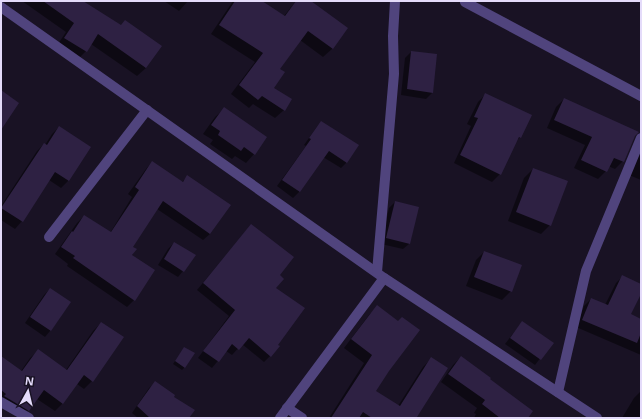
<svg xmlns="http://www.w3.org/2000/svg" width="642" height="419" viewBox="0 0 642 419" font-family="'Open Sans',sans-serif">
<rect width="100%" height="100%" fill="#191224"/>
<!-- shadow -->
<g fill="#0007">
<path d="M22 1H81L146 68 137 76 91 44 86 51 77 60 56 47 66 32Z"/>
<path d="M164 1H188L179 11Z"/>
<path d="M233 1H260L284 16 296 1H309L347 29 332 49 323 57 300 40 279 69 272 88 284 110 275 118 253 104 249 108 231 94 255 62 211 34Z"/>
<path d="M411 52 436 55 432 93 426 99 401 95 405 58Z"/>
<path d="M486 94 520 137 515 143 500 174 492 182 454 163 471 126 467 124 478 102Z"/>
<path d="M564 99 623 161 615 169 608 166 606 171 598 179 574 168 585 145 547 128 556 107Z"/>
<path d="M224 109 254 154 246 163 235 156 232 159 210 144 213 140 203 134 215 117Z"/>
<path d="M321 122 358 146 346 163 341 168 323 157 299 192 293 198 277 186 306 146 304 145 316 128Z"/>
<path d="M59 127 90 147 68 181 61 188 49 180 22 221 15 229 1 220V206L37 151 44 144 45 145 52 134Z"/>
<path d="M641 147V180L629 175Z"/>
<path d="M152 162 182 182 187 177 210 234 203 240 157 209 132 247 134 300 127 307 67 266 68 264 55 254 77 223 84 216 110 233 132 197 128 194 146 169Z"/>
<path d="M533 169 550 225 541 234 508 221 524 178Z"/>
<path d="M395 202 409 244 403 249 381 244 389 208Z"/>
<path d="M245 232 279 275 275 289 277 345 270 356 264 362 242 344 232 355 226 351 212 368 198 358 229 316 197 290Z"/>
<path d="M174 243 183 271 178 277 158 265 168 249Z"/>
<path d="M484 252 511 291 502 300 466 286 476 260Z"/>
<path d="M623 276 641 285V291L629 315 641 319V355L576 327 584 306 591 299 605 305 616 283Z"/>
<path d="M50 289 70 303 50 331 45 337 25 323 44 295Z"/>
<path d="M377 307 389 370 375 391 398 406 423 367 431 359 415 417 416 418H329L364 363 344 348 369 315Z"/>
<path d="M522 322 552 343 535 365 505 344Z"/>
<path d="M101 323 92 381 84 389 77 384 63 403 55 411 37 399 29 410 21 418 1 406V357L21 371 30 358 38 351 66 370 93 331Z"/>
<path d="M182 351 185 367 182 370 173 364Z"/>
<path d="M461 357 489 379 527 418H474L476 414 474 413 477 408 441 382 453 365Z"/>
<path d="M155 383 173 397 188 418H138L132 413 149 388Z"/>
<path d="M641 391V418H622L634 398Z"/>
</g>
<!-- building -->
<g fill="#2e2143">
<path d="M43 1H83L121 25 125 20 162 46 146 68 98 34 87 52 64 38 74 23Z"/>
<path d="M235 1H262L285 16 296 1H311L348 28 333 49 308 31 280 69 285 72 274 88 292 99 285 111 262 96 258 100 239 85 263 53 219 25Z"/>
<path d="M411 51 437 54 433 93 407 89Z"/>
<path d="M1 90 19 103 1 130Z"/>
<path d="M485 93 532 115 521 138 519 137 501 175 460 155 478 118 474 117Z"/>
<path d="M564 98 639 132 635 136 624 162 614 158 607 172 581 160 592 137 554 120Z"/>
<path d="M224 107 267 137 255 155 244 147 241 151 218 135 220 131 211 125Z"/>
<path d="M321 121 359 145 347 163 329 151 300 192 282 180 311 139 309 138Z"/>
<path d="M59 126 91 147 69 181 55 172 23 222 1 208 44 143 47 145Z"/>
<path d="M152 161 183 182 187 175 231 205 210 234 163 201 133 247 137 249 132 255 155 270 135 301 73 258 75 256 61 247 72 231 73 232 84 215 111 232 139 190 135 187Z"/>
<path d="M533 168 568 181 551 226 516 212Z"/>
<path d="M395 201 419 207 410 244 386 238Z"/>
<path d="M251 224 294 257 280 275 284 279 276 288 305 308 278 345 280 346 271 357 249 338 239 350 232 344 219 362 203 351 235 310 203 283Z"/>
<path d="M174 242 196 255 184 272 164 259Z"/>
<path d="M484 251 522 265 512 292 474 277Z"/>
<path d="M622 275 641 284V294L631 314 641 319V333L637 343 582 320 591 298 608 305Z"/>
<path d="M50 288 71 302 51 331 30 317Z"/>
<path d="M377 305 398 321 402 317 420 330 389 371 376 391 400 406 431 357 448 368 417 417 418 418H372L363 412 359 418H331L372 355 351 339Z"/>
<path d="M522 321 554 343 541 360 510 338Z"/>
<path d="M101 322 124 337 93 382 84 375 63 404 44 390 29 411 4 396 6 394 1 390V356L22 371 38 349 67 370Z"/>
<path d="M184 347 195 353 185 368 175 361Z"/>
<path d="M461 356 491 378 490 379 533 411 528 418H500L482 404 485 400 448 374Z"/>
<path d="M155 381 175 395 174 397 195 410 189 418H150L137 406Z"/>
</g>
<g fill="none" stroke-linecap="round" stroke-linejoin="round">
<!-- minor -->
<g stroke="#50447d" stroke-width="10">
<path d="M465 2 641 96"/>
<path d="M1 7 384 278 597 418"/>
<path d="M49 237 147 110"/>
<path d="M377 272 394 74 393 36 395 1"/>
<path d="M558 392 586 271 641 138"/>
<path d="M1 402 29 418"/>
<path d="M287 408 302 418"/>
<path d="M280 418 384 278"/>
</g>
</g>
<!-- border -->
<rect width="642" height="419" fill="none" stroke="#e4dbfa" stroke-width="4"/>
<!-- north arrow -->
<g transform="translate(28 391) rotate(8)" stroke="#191224" stroke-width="3" paint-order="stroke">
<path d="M0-3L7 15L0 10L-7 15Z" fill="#e4dbfa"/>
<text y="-6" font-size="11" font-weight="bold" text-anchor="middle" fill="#e4dbfa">N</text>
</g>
</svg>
